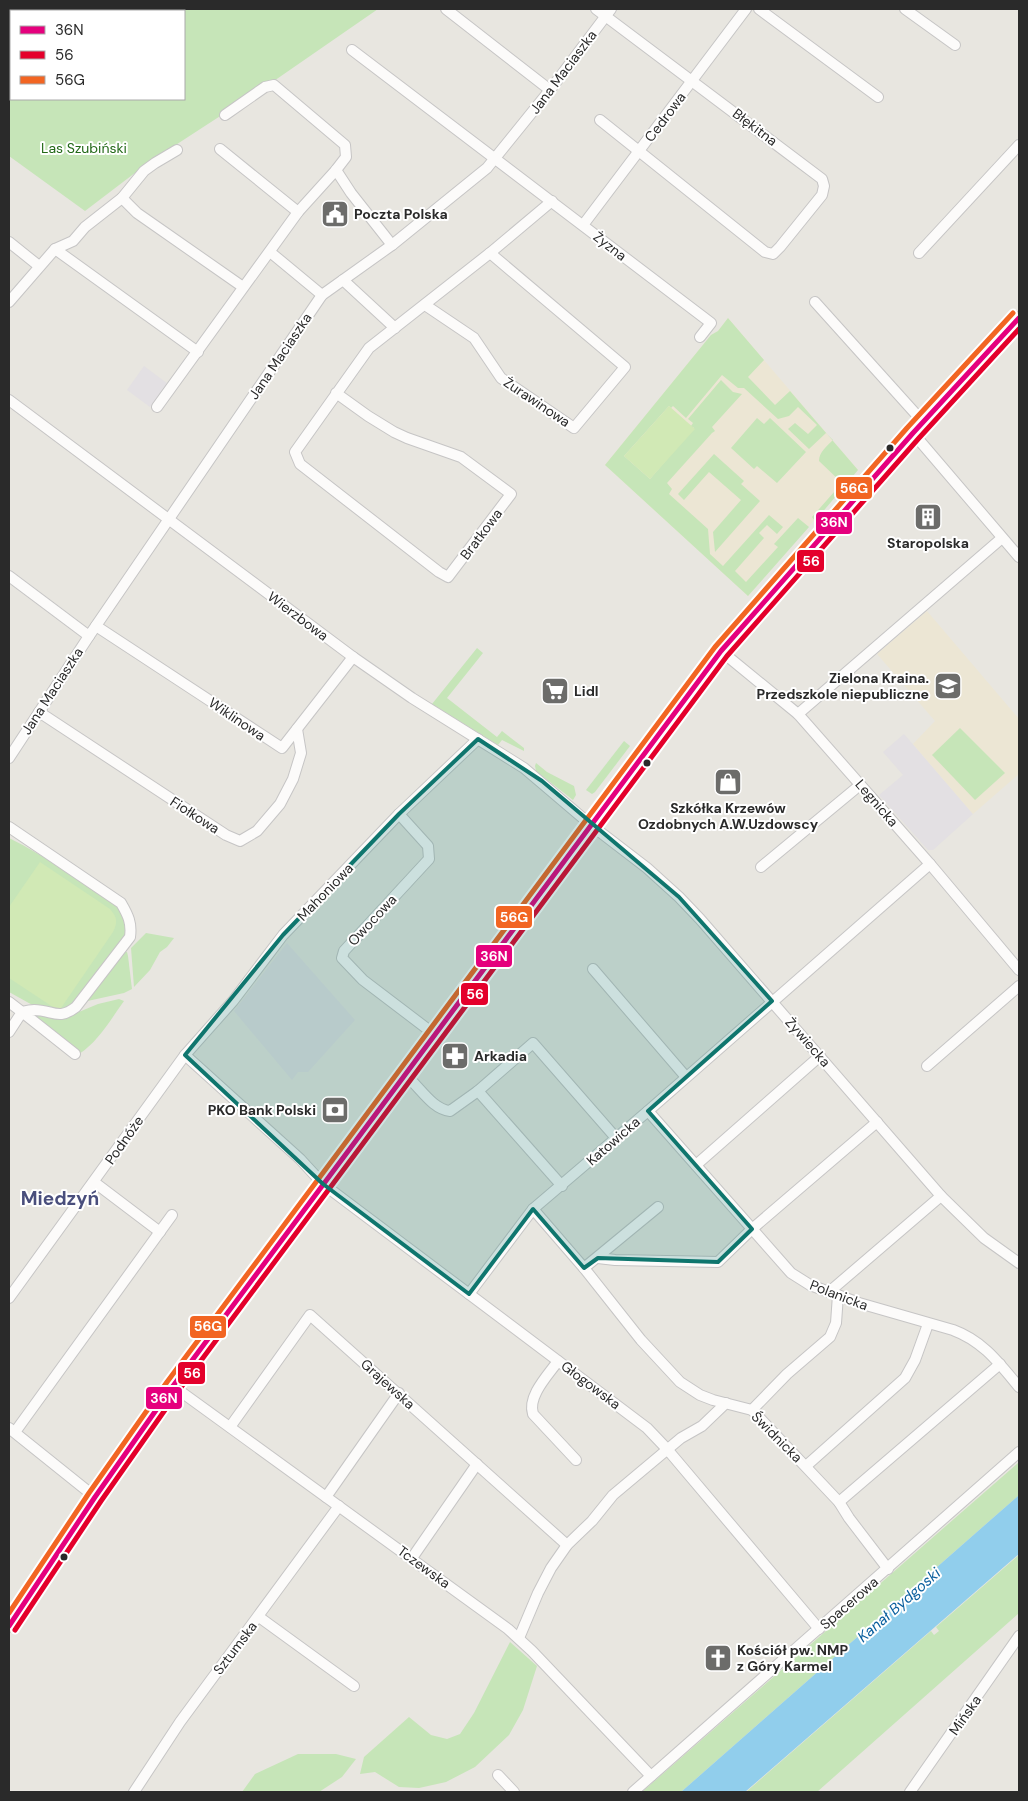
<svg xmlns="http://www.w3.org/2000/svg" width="1028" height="1801" viewBox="0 0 1028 1801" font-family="'DM Sans',sans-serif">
<rect width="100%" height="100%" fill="#e8e6e0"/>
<!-- industrial -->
<g fill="#e3e0e3">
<path d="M144 366 168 384 150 407 127 390Z"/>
<path d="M904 734 973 814 933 850H928L879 795 903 775 883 752Z"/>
<path d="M287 943 355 1020 308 1072H298L292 1080 234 1011Z"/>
</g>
<!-- education -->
<g fill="#ece6d4">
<path d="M728 318 858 470 748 596 605 465 711 335 718 331Z"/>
<path d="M927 611 1019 719V774L973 814 913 744 935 721 877 654Z"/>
</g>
<!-- green -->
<g fill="#c6e5b8" fill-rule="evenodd">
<path d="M9 9H378L271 83 148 163 85 211 9 156ZM11 11H184V99H11Z"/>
<path d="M728 318 764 360 748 377 775 405 790 391 858 470 815 521 812 517 842 483 819 461C819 452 827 446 833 440L826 433 809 449 788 429 795 423 808 434 817 425 798 407 789 416 778 419 744 388H738L722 375 686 418 673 406 671 408 669 406 624 456 650 479 694 428 691 426 693 423 688 419 721 380 733 392 742 394 712 427 715 431 712 433 667 483 672 489 669 494 708 529 710 554 723 566 769 515 783 527 777 534 767 525 759 533 764 538 735 571 746 582 778 547 774 544 798 518 809 527 748 596 605 465 711 335 718 331Z"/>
<path d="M757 418 764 424 770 418 806 452 777 483 757 466 754 469 731 448Z"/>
<path d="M714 454 744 481 741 484 760 501 715 552 713 532 741 500 709 472 684 500 678 494Z"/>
<path d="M477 648 483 653 447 698 497 737 502 731 524 748V751L502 740 498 745 432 704Z"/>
<path d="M960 728 1005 773 975 800 932 755Z"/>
<path d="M624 741 630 746 595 792 592 794 586 790Z"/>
<path d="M536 763 547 772 574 786 576 795 573 800 536 771 535 766Z"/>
<path d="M9 838C47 857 82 881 116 906L121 910 130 929 81 997 60 1013 36 1007 9 992Z"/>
<path d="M146 933 174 938 167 947 160 952 150 970 134 987 131 948Z"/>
<path d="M123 951 127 952 128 956 132 989 124 993 83 1002Z"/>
<path d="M119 999 124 1001C111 1019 98 1042 79 1054L32 1015 62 1019 98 1004Z"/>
<path d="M1019 1462V1495L681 1792H642Z"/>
<path d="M1019 1555V1613L817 1792H746L931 1631 934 1635 939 1631 936 1627Z"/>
<path d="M510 1642 537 1666 523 1710 509 1735 475 1767 446 1782 419 1788 399 1787 375 1772 360 1774 364 1757 409 1717 431 1735 447 1739 460 1734 474 1713Z"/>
<path d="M298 1754H336L356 1759 342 1777 319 1792H242L255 1774Z"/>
</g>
<!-- pitch -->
<g fill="#d1e9b5">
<path d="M669 406 695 429 650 479 624 456Z"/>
<path d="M40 862 110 909C117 917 118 922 113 932L59 1011 9 978V907Z"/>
</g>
<!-- water -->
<path fill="#91ceec" d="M1019 1495V1554L745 1792H681Z"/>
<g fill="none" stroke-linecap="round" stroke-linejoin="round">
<!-- minor casing -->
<g stroke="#c6c5c5" stroke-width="12">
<g id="minor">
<path d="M446 9 550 90"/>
<path d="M596 9 822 179 824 186 822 195 780 247 773 254 765 252 600 120"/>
<path d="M759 9 878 97"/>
<path d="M905 9 955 45"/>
<path d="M352 50 711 323 700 337"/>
<path d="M220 149 298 212"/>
<path d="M336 170 351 193 392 245"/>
<path d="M122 198 137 213 243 287"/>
<path d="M583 225 746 9"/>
<path d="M9 242 39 266"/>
<path d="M55 249 198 352"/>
<path d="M270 252 322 295"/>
<path d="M919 253 1019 145"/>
<path d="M343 280 395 328"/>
<path d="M9 302 55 249 73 241 85 227 122 198 144 171 155 163 177 150"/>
<path d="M815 302 923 422"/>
<path d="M425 305 474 338 501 378 574 428 625 367 490 253"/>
<path d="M336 393 368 416 394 432 407 438 461 457 511 494 448 577 439 572 300 464 295 452 369 348 490 253 552 201"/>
<path d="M9 400 353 657 412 698 524 768 591 825 647 868 679 897 700 919 941 1196 984 1238 1019 1263"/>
<path d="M157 407 298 212 336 170 346 157 345 145 274 85 265 87 225 115"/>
<path d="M913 433 1019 557"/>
<path d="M9 576 89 636"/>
<path d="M96 626 282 748 353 657"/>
<path d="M721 651 798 714 930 864 1019 970"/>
<path d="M39 712 226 835 240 841 257 831 280 804 293 779 301 753 297 729"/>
<path d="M798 714 1002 538"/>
<path d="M9 758 89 636 322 295 392 245 487 168 550 90 611 9"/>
<path d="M399 814 428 846 429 859 344 951 342 958 363 980 434 1034"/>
<path d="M9 827 121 903C128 915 132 923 130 937L76 1007C58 1021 53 1010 34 1010 30 1010 26 1011 22 1012L75 1054"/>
<path d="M761 867 860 785"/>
<path d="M593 969 686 1077"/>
<path d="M9 1002 22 1012 9 1032"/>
<path d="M185 1055 300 1159 323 1184 647 1428 667 1449 819 1629"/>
<path d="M927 1066 1019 986"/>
<path d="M404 1074C419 1085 431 1109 450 1111L478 1091 533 1043 616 1138"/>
<path d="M478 1091 562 1186"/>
<path d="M648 1111 791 1273 810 1285 859 1303 953 1330C983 1341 999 1363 1019 1387"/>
<path d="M696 1165 820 1056"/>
<path d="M94 1182 160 1232"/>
<path d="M533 1209 584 1268 641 1340 680 1382 700 1395 713 1400 752 1410 839 1502 849 1518 888 1569"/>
<path d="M598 1258 615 1260 718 1262 752 1229 877 1122"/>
<path d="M584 1268 658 1207"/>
<path d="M829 1292 941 1196"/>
<path d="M469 1294 533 1209 648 1111 930 864"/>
<path d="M9 1298 185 1055 233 1001 283 935 399 814 478 739"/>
<path d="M558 1361C549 1374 527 1396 533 1414L576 1460"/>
<path d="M173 1386 508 1629 532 1651 651 1776"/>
<path d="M752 1410 787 1374 830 1337 836 1323 838 1295"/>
<path d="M230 1427 310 1315 567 1545"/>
<path d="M9 1428 95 1497"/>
<path d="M15 1432 172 1215"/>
<path d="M806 1466 905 1378 915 1360 928 1324"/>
<path d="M326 1497 399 1393"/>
<path d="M839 1502 1000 1364"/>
<path d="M412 1558 477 1464"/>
<path d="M259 1617 354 1686"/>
<path d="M519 1638 538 1593 551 1568 567 1545 592 1521 613 1495 681 1438 702 1426 726 1403"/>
<path d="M498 1775 514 1792"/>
<path d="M134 1792 180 1722 339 1506"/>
<path d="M633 1792 1019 1452"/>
<path d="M910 1792 1019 1636"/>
</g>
</g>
<!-- major casing -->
<g stroke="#c4c4c1" stroke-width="14">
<path id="major" d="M9 1626 95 1497 173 1386 721 651 913 433 1019 318"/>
</g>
<!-- minor -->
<use href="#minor" stroke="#fcfbfa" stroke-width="10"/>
<!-- major -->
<use href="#major" stroke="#e7e3d3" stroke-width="12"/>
<!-- bus-1 casing -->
<g stroke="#fff" stroke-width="9">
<path id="bus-1" d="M9 1626 95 1497 173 1386 721 651 913 433 1019 318"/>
</g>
<!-- bus-2 casing -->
<g stroke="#fff" stroke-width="9">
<path id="bus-2" d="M15 1630 101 1501 179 1390 727 656 919 438 1019 329"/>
</g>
<!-- bus-3 casing -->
<g stroke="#fff" stroke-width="9">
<path id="bus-3" d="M9 1613 89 1493 167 1382 715 647 907 428 1013 313"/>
</g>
<!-- bus-1 -->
<use href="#bus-1" stroke="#e5007d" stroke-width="5"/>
<!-- bus-2 -->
<use href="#bus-2" stroke="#e4002b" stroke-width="5"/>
<!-- bus-3 -->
<use href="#bus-3" stroke="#f26522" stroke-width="5"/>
</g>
<!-- marked area -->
<path fill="#0f766e" fill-opacity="0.2" stroke="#0f766e" stroke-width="4" stroke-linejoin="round" d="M478 739 542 781 679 897 772 1001 648 1111 752 1229 718 1262 598 1258 584 1268 533 1209 469 1294 323 1184 185 1055 283 935 399 814Z"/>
<!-- icons -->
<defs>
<g id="civic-square" transform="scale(1.4375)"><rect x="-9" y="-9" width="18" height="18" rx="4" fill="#6c6c6a" stroke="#fff"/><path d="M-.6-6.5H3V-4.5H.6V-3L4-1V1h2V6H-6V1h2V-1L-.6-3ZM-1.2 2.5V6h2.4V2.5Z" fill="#fff"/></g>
<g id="building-square" transform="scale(1.4375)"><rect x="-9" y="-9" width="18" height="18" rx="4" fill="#6c6c6a" stroke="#fff"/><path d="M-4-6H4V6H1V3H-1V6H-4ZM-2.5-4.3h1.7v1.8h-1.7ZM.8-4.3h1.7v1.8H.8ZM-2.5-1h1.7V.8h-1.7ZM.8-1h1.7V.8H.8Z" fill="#fff"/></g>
<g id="school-square" transform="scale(1.4375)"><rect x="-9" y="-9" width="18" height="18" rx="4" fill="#6c6c6a" stroke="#fff"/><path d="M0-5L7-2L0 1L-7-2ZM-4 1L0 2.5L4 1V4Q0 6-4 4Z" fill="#fff"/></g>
<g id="supermarket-square" transform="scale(1.4375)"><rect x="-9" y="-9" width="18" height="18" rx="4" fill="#6c6c6a" stroke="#fff"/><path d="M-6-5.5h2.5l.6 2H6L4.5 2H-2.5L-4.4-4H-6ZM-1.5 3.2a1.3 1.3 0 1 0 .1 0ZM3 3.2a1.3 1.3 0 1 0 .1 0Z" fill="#fff"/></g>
<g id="shop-square" transform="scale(1.4375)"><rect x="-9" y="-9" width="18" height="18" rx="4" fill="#6c6c6a" stroke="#fff"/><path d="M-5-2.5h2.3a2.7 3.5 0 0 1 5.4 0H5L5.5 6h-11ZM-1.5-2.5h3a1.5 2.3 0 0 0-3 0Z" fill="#fff"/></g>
<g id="pharmacy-square" transform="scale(1.4375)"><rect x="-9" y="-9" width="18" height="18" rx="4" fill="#6c6c6a" stroke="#fff"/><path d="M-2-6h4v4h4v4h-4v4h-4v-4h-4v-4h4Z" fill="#fff"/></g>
<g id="bank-square" transform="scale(1.4375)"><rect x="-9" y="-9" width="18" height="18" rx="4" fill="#6c6c6a" stroke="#fff"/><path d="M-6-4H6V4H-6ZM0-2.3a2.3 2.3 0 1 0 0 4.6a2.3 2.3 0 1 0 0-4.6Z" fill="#fff"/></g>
<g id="church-square" transform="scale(1.4375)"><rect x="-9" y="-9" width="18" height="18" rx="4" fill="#6c6c6a" stroke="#fff"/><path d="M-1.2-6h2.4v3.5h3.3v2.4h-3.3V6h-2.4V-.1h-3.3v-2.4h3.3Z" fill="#fff"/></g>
</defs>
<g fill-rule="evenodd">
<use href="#civic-square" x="335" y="214"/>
<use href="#building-square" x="928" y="517"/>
<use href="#school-square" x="948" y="686"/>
<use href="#supermarket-square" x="555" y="691"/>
<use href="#shop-square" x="728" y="782"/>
<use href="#pharmacy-square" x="455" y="1056"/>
<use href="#bank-square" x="335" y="1110"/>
<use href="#church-square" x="718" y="1658"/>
</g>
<!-- markers -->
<g fill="#2a2a2a" stroke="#fff" stroke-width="2">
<circle cx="890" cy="448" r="4.5"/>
<circle cx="647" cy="763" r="4.5"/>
<circle cx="64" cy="1557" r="4.5"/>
</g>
<g text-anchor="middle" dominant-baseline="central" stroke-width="4" stroke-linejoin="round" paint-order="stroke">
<!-- street labels -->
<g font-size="14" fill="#2a2a2a" stroke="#fff">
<text transform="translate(563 72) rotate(-53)">Jana Maciaszka</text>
<text transform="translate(665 117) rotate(-53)">Cedrowa</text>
<text transform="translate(755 127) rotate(37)">Błękitna</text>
<text transform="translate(610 246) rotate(38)">Żyzna</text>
<text transform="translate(280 356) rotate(-56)">Jana Maciaszka</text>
<text transform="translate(537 402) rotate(34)">Żurawinowa</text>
<text transform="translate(481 534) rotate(-53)">Bratkowa</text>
<text transform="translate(298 616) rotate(37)">Wierzbowa</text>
<text transform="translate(52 691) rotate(-57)">Jana Maciaszka</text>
<text transform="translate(237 719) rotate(34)">Wiklinowa</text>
<text transform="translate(877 803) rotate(49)">Legnicka</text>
<text transform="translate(195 815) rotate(33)">Fiołkowa</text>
<text transform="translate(325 892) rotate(-46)">Mahoniowa</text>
<text transform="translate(372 920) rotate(-47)">Owocowa</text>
<text transform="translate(808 1042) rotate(49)">Żywiecka</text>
<text transform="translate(124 1140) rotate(-55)">Podnóże</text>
<text transform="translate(613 1141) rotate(-41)">Katowicka</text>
<text transform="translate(839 1295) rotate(21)">Polanicka</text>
<text transform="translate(388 1384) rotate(42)">Grajewska</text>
<text transform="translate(591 1385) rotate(37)">Głogowska</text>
<text transform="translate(777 1437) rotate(45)">Świdnicka</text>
<text transform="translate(424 1567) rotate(36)">Tczewska</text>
<text transform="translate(849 1603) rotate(-41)">Spacerowa</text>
<text transform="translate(235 1648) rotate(-53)">Sztumska</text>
<text transform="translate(965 1715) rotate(-55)">Mińska</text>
</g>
<!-- park labels -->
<g font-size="14" fill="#236918" stroke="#fff">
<text x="84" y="148">Las Szubiński</text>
</g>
<!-- poi labels -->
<g font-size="14" font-weight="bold" fill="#2a2a2a" stroke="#fff" text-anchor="start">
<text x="354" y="214">Poczta Polska</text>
<text x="928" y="543" text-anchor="middle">Staropolska</text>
<text x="929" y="678" text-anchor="end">Zielona Kraina.<tspan x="929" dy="16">Przedszkole niepubliczne</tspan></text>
<text x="574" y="691">Lidl</text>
<text x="728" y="808" text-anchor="middle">Szkółka Krzewów<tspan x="728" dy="16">Ozdobnych A.W.Uzdowscy</tspan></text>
<text x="474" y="1056">Arkadia</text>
<text x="316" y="1110" text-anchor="end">PKO Bank Polski</text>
<text x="737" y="1650">Kościół pw. NMP<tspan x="737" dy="16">z Góry Karmel</tspan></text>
</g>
<!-- water labels -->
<g font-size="15" font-style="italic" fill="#0a5f9e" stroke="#fff">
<text transform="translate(899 1605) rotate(-41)">Kanał Bydgoski</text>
</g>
<!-- district labels -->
<g font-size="19" font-weight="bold" fill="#494e7c" stroke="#fff">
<text x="60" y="1198">Miedzyń</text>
</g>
</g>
<g stroke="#fff" stroke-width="2">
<rect x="835" y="476" width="38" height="24" rx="5" fill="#f26522"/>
<rect x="815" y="511" width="38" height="24" rx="5" fill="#e5007d"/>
<rect x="796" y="549" width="29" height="24" rx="5" fill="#e4002b"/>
<rect x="495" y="905" width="38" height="24" rx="5" fill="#f26522"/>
<rect x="475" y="944" width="38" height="24" rx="5" fill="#e5007d"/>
<rect x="460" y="982" width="29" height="24" rx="5" fill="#e4002b"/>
<rect x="189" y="1315" width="38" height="24" rx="5" fill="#f26522"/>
<rect x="177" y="1361" width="29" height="24" rx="5" fill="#e4002b"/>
<rect x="145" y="1386" width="38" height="24" rx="5" fill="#e5007d"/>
</g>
<g font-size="14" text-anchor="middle" font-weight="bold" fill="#fff">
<text x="854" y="493">56G</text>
<text x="834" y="527">36N</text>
<text x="811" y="566">56</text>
<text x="514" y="922">56G</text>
<text x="494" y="961">36N</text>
<text x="475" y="999">56</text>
<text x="208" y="1331">56G</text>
<text x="192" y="1378">56</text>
<text x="164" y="1403">36N</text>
</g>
<!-- border -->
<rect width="1028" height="1801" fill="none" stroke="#2a2a2a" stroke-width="20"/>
<!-- legend -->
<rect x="10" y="10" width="175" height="90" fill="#ffffff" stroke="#aaaaaa"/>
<rect x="20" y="26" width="25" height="8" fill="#e5007d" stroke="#aaaaaa"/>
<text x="55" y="35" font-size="15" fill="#2a2a2a">36N</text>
<rect x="20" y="51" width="25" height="8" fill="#e4002b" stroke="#aaaaaa"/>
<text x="55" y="60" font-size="15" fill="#2a2a2a">56</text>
<rect x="20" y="76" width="25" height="8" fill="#f26522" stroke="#aaaaaa"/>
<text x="55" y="85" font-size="15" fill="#2a2a2a">56G</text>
</svg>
